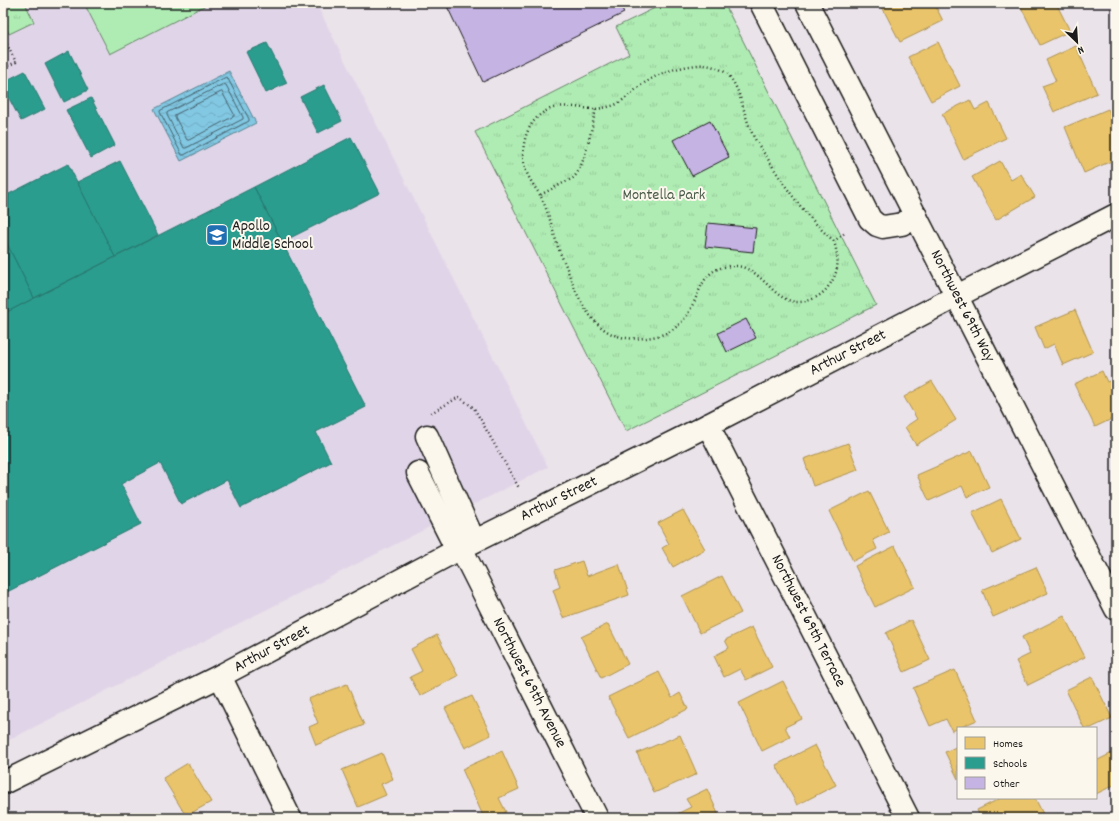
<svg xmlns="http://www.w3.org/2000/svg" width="1119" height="821" viewBox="0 0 1119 821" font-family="Dekko,sans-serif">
<defs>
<pattern id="park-tufts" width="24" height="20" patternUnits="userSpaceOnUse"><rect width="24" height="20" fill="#afecb3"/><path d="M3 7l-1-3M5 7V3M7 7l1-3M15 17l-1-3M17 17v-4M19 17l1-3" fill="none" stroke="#96ca99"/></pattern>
<pattern id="water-waves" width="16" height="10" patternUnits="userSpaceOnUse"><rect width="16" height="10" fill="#82c8e3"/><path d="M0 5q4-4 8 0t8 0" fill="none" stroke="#70abc2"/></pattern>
</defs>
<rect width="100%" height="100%" fill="#ebe3ea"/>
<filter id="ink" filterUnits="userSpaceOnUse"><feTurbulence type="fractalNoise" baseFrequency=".025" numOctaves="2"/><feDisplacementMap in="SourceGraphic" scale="8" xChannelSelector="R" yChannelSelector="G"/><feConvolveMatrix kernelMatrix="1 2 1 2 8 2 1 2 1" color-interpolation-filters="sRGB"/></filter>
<g filter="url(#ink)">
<!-- built -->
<path fill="#e0d5e8" d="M3 3H316L548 467 3 743Z"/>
<!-- green -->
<path fill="#afecb3" stroke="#668468" d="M84 3H210L110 54Z"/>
<!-- park -->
<g fill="url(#park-tufts)" stroke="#668468">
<path d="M3 3H25L34 22 9 34 3 20Z"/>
<path d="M665 3H724L876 305 626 431 475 132 629 54 616 27Z"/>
</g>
<!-- water -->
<path fill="url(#water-waves)" stroke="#598393" d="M229 71 256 123 181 161 154 109Z"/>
<!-- homes -->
<g fill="#e9c46a" stroke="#ac9253">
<path d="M880 3H934L943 21 900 42Z"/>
<path d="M1019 3H1056L1070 31 1040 45Z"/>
<path d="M938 42 960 86 931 101 908 57Z"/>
<path d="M1076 46 1097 93 1054 112 1042 86 1056 81 1046 60Z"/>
<path d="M970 100 975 110 989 103 1006 138 963 159 942 114Z"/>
<path d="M1108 109 1116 127V159L1084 173 1065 127Z"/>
<path d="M1000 161 1011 180 1021 174 1035 197 996 220 972 177Z"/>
<path d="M1075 310 1093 352 1063 365 1054 344 1044 349 1035 327Z"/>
<path d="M1102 371 1107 382 1116 378V417L1095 427 1074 384Z"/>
<path d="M932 381 956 420 916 445 905 427 917 419 904 397Z"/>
<path d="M848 443 858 470 813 486 804 459Z"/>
<path d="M972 451 989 487 967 497 962 486 929 501 917 475Z"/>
<path d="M869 491 889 532 873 540 877 549 853 561 829 511Z"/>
<path d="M1001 499 1021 539 992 553 972 513Z"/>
<path d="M683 510 705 549 673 567 662 548 669 544 658 523Z"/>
<path d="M895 546 915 587 875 607 855 566Z"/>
<path d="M582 561 587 576 619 564 629 595 563 618 553 590 560 587 555 570Z"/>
<path d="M1036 567 1048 593 993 617 982 590Z"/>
<path d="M722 576 741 613 700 633 682 596Z"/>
<path d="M1064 616 1085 657 1028 685 1016 661 1030 654 1022 637Z"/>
<path d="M911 620 930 660 904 672 886 633Z"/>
<path d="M608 624 628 664 601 678 581 637Z"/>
<path d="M752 627 772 667 746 680 740 669 724 677 714 656 729 648 725 640Z"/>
<path d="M437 635 458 676 420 696 410 677 422 671 411 649Z"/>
<path d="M955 670 977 720 952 731 946 719 930 726 913 688Z"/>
<path d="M659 672 672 698 680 693 688 709 629 738 608 697Z"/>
<path d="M1092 677 1112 718 1091 728H1084L1066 690Z"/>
<path d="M783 681 802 719 785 727 790 737 762 751 739 703Z"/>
<path d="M347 684 364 725 316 745 309 727 318 723 308 699Z"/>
<path d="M472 696 491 735 465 748 445 708Z"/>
<path d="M680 735 697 774 654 793 637 753Z"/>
<path d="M815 745 836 785 797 805 776 765Z"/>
<path d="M958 746V779L945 752Z"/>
<path d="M502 751 519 789 499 798 506 812 491 818H484L462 769Z"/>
<path d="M1116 751V784L1096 794V761Z"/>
<path d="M382 753 393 779 381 784 386 795 358 807 342 770Z"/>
<path d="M188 763 211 802 186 816 163 778Z"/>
<path d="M707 789 720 818H669L691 807 686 799Z"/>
<path d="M1001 798H1035L1045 818H981L977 810Z"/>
<path d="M537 812 541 818H524Z"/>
</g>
<!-- schools -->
<g fill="#2a9d8f" stroke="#26766c">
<path d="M267 43 287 83 266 93 246 52Z"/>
<path d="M69 51 88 90 64 102 45 64Z"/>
<path d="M25 71 45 109 21 121 3 87V82Z"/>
<path d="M324 85 342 121 318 133 300 97Z"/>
<path d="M91 98 115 145 91 158 66 110Z"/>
<path d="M351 137 380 193 282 242 254 187Z"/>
<path d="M120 161 158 235 115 257 77 182Z"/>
<path d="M68 164 115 257 34 298 3 236V197Z"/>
<path d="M254 187 366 407 316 432 331 462 241 508 227 480 181 504 160 463 121 484 141 524 3 594V314Z"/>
<path d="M3 236 34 298 3 314Z"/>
</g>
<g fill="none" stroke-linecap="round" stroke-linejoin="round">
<!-- shore -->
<g stroke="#45616c" stroke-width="1">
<path d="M227 77 249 119V121L184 155H182L160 112V111Z"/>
<path d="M224 84 226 85 243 117V119L186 148H184L167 115V113Z"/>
<path d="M222 92 234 114V116L189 140H187L175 117V115Z"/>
</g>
</g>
<!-- building -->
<g fill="#c5b3e4" stroke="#1c1c1c">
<path d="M447 3H620L624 13 483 82 446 4Z"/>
<path d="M710 121 729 157 692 176 673 140Z"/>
<path d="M708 223 756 228 753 252 705 247Z"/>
<path d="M746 319 756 338 727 352 718 333Z"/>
</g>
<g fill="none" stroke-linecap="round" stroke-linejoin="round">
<!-- minor casing -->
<g stroke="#1c1c1c" stroke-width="25">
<g id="minor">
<path d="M761 3 870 219 877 225 883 227 902 224 916 216"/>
<path d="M807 3 1116 609"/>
<path d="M708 425 908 818"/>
<path d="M427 436 474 541"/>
<path d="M418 473 457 550"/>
<path d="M461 548 597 818"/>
<path d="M220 676 290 818"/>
<path d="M3 783 220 676 461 548 708 425 957 296 1116 215"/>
</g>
</g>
<!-- path -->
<g stroke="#1c1c1c" stroke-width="2.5" stroke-dasharray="1 3" stroke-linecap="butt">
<path d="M3 37 16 62 3 68"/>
<path d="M596 109C603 108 610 107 617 104 627 98 636 88 646 82 661 72 679 67 697 65 708 64 723 68 730 77 741 92 743 111 750 128 754 139 761 149 768 159 786 189 807 218 834 241"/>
<path d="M540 195C535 187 528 178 525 168 519 144 528 116 553 108 567 104 582 109 596 109 592 125 585 168 573 178L540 195C548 210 552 227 557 244 559 251 563 259 566 266 575 291 586 320 610 333 622 339 633 339 646 338 654 337 664 335 672 330 682 324 689 313 694 302 701 287 705 271 724 267 731 266 738 265 745 268 767 276 778 308 806 301 815 299 823 294 828 287 840 271 839 260 834 241L845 233"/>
<path d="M431 413 459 397 474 408 519 488"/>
</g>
<!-- minor -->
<use href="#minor" stroke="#fbf7ec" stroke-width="22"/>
</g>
</g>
<!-- icons -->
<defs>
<g id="school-square" transform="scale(1.15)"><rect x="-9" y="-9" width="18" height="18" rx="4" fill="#1f6fb2" stroke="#fbf7ec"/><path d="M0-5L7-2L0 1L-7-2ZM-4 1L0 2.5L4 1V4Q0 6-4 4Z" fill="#fff"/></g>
</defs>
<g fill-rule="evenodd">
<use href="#school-square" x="217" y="235"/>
</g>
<g text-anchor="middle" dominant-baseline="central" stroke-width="4" stroke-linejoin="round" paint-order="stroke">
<!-- park labels -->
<g font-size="16" fill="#485a49" stroke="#fbf7ec">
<text x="664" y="195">Montella Park</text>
</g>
<!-- poi labels -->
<g font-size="16" fill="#1c1c1c" stroke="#fbf7ec" text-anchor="start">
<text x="232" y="226">Apollo<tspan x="232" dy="18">Middle School</tspan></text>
</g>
<!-- street labels -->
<g font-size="16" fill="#1c1c1c" stroke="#fbf7ec">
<text transform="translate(962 306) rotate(63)">Northwest 69th Way</text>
<text transform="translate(848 353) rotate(-27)">Arthur Street</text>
<text transform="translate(559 499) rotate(-26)">Arthur Street</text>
<text transform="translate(808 621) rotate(63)">Northwest 69th Terrace</text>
<text transform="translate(272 649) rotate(-28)">Arthur Street</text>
<text transform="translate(529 683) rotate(63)">Northwest 69th Avenue</text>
</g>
</g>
<!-- margin -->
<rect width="1119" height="821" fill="none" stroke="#fbf7ec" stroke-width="16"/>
<rect x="8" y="8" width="1103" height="805" fill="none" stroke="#1c1c1c" stroke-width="1.5" filter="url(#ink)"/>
<!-- legend -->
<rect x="957" y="727" width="140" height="72" fill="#fbf7ec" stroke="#a29f99"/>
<rect x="965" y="737" width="20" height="12" fill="#e9c46a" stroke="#a29f99"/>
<text x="993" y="747" font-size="12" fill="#1c1c1c">Homes</text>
<rect x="965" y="757" width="20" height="12" fill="#2a9d8f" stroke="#a29f99"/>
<text x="993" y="767" font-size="12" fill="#1c1c1c">Schools</text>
<rect x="965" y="777" width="20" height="12" fill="#c5b3e4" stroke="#a29f99"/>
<text x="993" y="787" font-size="12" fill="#1c1c1c">Other</text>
<!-- north arrow -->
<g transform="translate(1077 42) rotate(155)" stroke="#fbf7ec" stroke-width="3" paint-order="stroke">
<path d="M0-3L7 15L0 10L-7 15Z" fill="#1c1c1c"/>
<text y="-6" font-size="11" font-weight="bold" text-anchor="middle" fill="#1c1c1c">N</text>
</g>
</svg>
